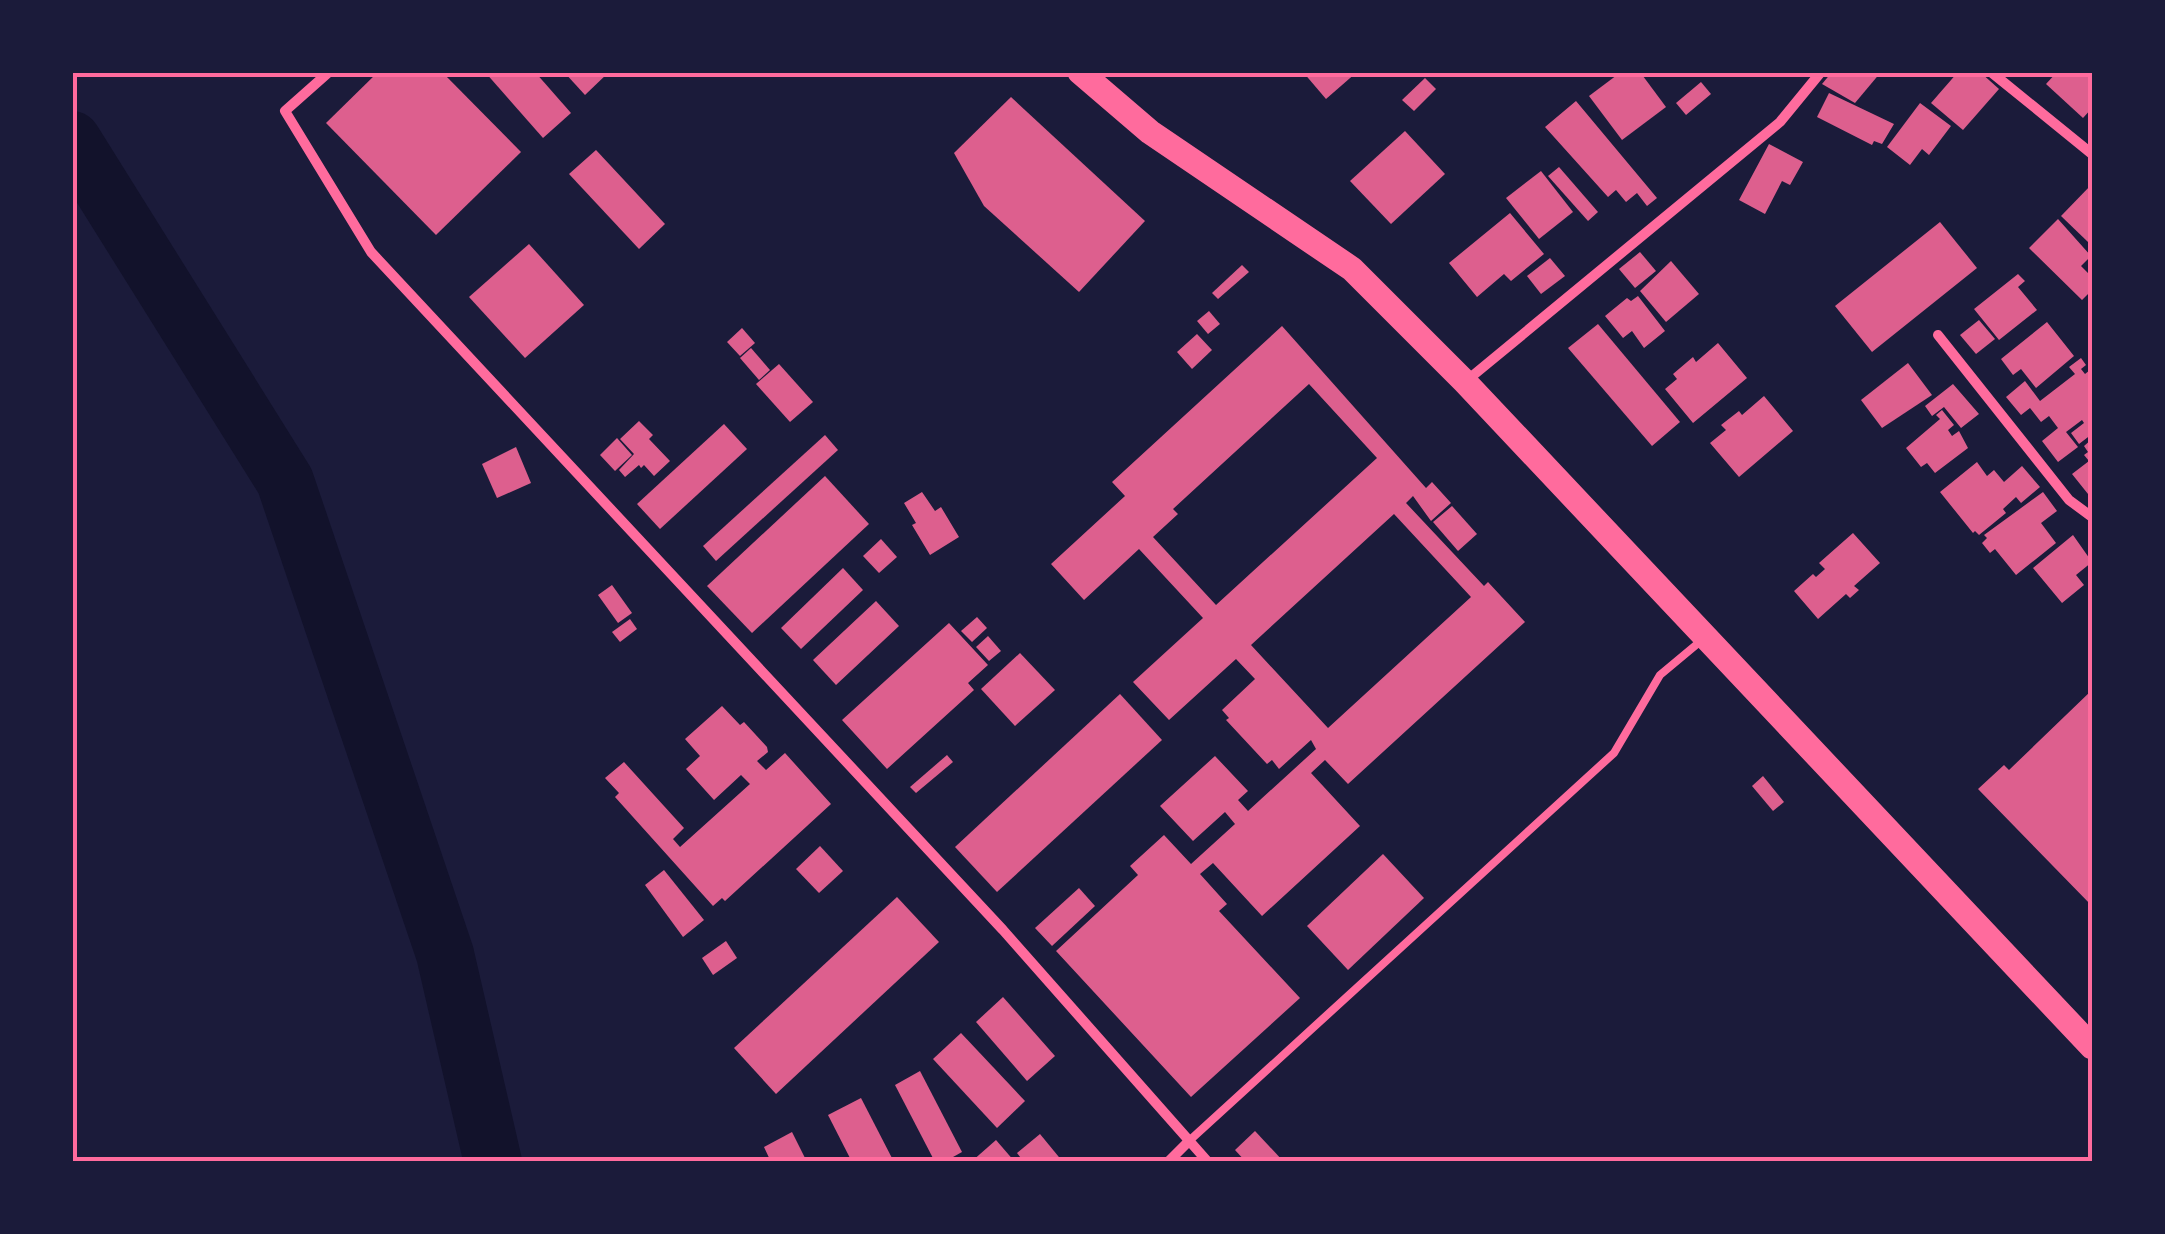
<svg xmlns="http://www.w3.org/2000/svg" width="2165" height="1234" viewBox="0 0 2165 1234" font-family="Signika,sans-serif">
<rect width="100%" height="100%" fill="#1b1b3a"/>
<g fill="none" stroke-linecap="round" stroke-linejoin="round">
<!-- river -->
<path stroke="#12122b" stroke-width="58" d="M72 140 285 481 445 954 493 1162"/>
</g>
<!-- building -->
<g fill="#dd5f8e" fill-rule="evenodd">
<path d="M378 72H442L521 152 436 235 326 123Z"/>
<path d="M485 72H535L571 113 543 138Z"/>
<path d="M564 72H609L585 95Z"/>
<path d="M1303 72H1357L1326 99Z"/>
<path d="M1621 72H1640L1666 107 1622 140 1589 96Z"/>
<path d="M1832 72H1881L1855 103 1822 84Z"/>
<path d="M1958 72H1980L1999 89 1963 130 1931 103Z"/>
<path d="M2057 72H2092V108L2083 118 2046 84Z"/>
<path d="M1425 78 1436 89 1414 111 1402 100Z"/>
<path d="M1701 82 1711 94 1686 115 1676 103Z"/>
<path d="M1829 93 1894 124 1882 144 1874 141 1872 145 1817 117Z"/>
<path d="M1011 97 1145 221 1079 292 984 206 954 153Z"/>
<path d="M1576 101 1657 198 1647 206 1637 193 1626 202 1616 190 1608 197 1545 127Z"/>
<path d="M1920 103 1951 126 1929 155 1922 149 1910 165 1887 147Z"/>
<path d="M1405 131 1445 174 1391 224 1350 181Z"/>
<path d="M1769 144 1803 162 1790 185 1782 181 1765 214 1739 200Z"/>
<path d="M596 150 665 224 639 249 569 174Z"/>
<path d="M1559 167 1598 212 1588 221 1548 176Z"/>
<path d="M1541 171 1573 212 1539 239 1506 198Z"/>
<path d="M2092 184V237L2088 242 2061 216Z"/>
<path d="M1510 213 1544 254 1511 281 1504 274 1477 297 1449 263Z"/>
<path d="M2058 219 2091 256 2081 266 2092 277V290L2082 300 2029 248Z"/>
<path d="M1940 222 1977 268 1872 352 1835 306Z"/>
<path d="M529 244 584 305 525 358 469 297Z"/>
<path d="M1640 252 1656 271 1635 288 1619 269Z"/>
<path d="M1550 258 1565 276 1541 294 1527 276Z"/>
<path d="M1671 261 1699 294 1666 322 1640 291Z"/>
<path d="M1242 265 1249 272 1218 299 1212 293Z"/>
<path d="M2018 274 2025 281 2018 287 2037 310 1999 340 1974 309Z"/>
<path d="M1638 296 1665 331 1644 348 1632 331 1623 338 1605 316 1627 298 1631 301Z"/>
<path d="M1209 311 1220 324 1208 334 1197 321Z"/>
<path d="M1979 320 1995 339 1976 354 1960 335Z"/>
<path d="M2047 322 2074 356 2036 388 2021 369 2013 375 2001 359Z"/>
<path d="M1598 324 1680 422 1652 446 1568 348Z"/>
<path d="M1282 326 1426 488 1432 482 1451 503 1431 521 1413 496 1406 503 1484 586 1488 582 1525 622 1348 784 1325 760 1311 773 1360 826 1262 916 1213 863 1200 874 1227 904 1219 911 1300 998 1191 1097 1056 951 1138 875 1130 866 1164 835 1191 864 1235 824 1225 812 1193 841 1160 806 1215 756 1248 791 1238 800 1248 811 1316 749 1311 740 1279 769 1272 760 1267 764 1226 720 1229 718 1222 710 1255 679 1236 659 1169 720 1133 682 1203 618 1139 549 1084 600 1051 564 1125 496 1112 482ZM1309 384 1377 458 1216 605 1153 537 1178 514 1173 509ZM1394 514 1471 597 1328 728 1251 645Z"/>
<path d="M742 328 755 343 740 356 727 342Z"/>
<path d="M1197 334 1212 350 1192 369 1177 352Z"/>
<path d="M1718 343 1747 378 1693 423 1665 389 1677 379 1673 374 1693 357 1696 362Z"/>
<path d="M751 348 770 370 759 380 740 358Z"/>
<path d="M2081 358 2086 365 2081 369 2085 374 2090 370 2092 374V434L2079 444 2071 433 2084 423 2082 420 2066 432 2078 447 2058 462 2042 441 2058 428 2049 416 2041 422 2030 408 2021 415 2006 397 2025 381 2040 401 2075 374 2069 367Z"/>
<path d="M1908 363 1932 395 1882 428 1861 400Z"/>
<path d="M779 364 813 402 790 422 756 384Z"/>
<path d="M1953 384 1979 414 1961 428 1944 407 1932 416 1925 406Z"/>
<path d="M1764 396 1793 431 1739 477 1710 443 1726 430 1721 425 1739 411 1742 415Z"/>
<path d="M1942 410 1954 425 1948 430 1952 436 1959 431 1968 448 1935 473 1927 463 1921 467 1906 448 1940 419 1936 415Z"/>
<path d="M639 421 653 435 649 439 670 461 654 476 644 465 641 468 639 465 625 477 619 470 634 454 620 439Z"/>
<path d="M724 424 747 449 660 529 637 504Z"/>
<path d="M825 435 838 450 716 561 703 546Z"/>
<path d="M617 438 632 455 615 471 600 455Z"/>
<path d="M2092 439V490L2088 494 2072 474 2089 461 2084 455 2088 452 2084 446Z"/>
<path d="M516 447 531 483 497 498 482 464Z"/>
<path d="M1977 462 1987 476 1994 470 2004 482 2022 466 2040 487 2021 503 2016 497 2003 509 2006 513 1979 535 1975 531 1973 533 1940 492Z"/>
<path d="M825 476 869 524 752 633 707 586Z"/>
<path d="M922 492 935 511 941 507 959 537 930 555 912 525 916 523 904 503Z"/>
<path d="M2043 492 2057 511 2041 523 2056 543 2016 575 1995 549 1990 553 1982 543 1987 538 1984 535Z"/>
<path d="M1452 506 1477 534 1458 551 1433 522Z"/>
<path d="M1853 533 1880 563 1854 586 1859 590 1850 598 1846 594 1818 619 1794 591 1813 574 1816 577 1825 569 1819 563Z"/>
<path d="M2073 535 2092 562 2076 575 2084 585 2062 603 2033 568Z"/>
<path d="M881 539 897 557 879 573 863 556Z"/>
<path d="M843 568 863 590 801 649 781 628Z"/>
<path d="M612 585 632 613 618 623 598 595Z"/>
<path d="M876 601 899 626 836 685 813 660Z"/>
<path d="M977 617 987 628 972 642 961 631Z"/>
<path d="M630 619 637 629 620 642 612 632Z"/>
<path d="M949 623 988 665 968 683 974 690 887 769 842 720Z"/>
<path d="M988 636 1001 651 989 661 976 647Z"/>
<path d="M1020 653 1055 690 1015 726 981 689Z"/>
<path d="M2092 690V906L1978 789 2004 765 2009 770Z"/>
<path d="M1120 694 1162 740 997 892 955 847Z"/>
<path d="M722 706 740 725 744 722 767 747 768 752 757 761 766 770 785 753 831 804 725 901 722 898 713 906 615 797 619 793 605 778 624 762 684 828 673 839 680 847 750 784 741 775 714 800 686 769 700 756 685 739Z"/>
<path d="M947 755 953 762 916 793 910 787Z"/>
<path d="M1763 776 1784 802 1773 811 1752 786Z"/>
<path d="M820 846 843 871 819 893 796 869Z"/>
<path d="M1383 854 1424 898 1348 970 1307 926Z"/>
<path d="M664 870 704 920 683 937 645 885Z"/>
<path d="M1079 888 1095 906 1052 946 1035 928Z"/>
<path d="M897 897 939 942 776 1094 734 1048Z"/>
<path d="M726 941 737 958 713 975 702 958Z"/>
<path d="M1003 997 1055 1056 1027 1081 976 1022Z"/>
<path d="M961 1033 1025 1101 997 1128 933 1059Z"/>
<path d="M920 1071 962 1152 944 1162H935L895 1085Z"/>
<path d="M861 1098 894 1162H852L828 1115Z"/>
<path d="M1255 1131 1284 1162H1246L1235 1150Z"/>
<path d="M792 1132 807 1162H771L764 1147Z"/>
<path d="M1040 1134 1063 1162H1024L1017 1153Z"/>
<path d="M996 1140 1015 1162H971Z"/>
</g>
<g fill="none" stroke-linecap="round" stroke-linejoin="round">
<!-- service -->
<path stroke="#ff6b9d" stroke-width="8" d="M1189 1141 1614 753 1660 675 1702 640"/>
<!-- minor -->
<g stroke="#ff6b9d" stroke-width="10">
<path d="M329 72 285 111 371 252 1003 930 1208 1162"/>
<path d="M1991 72 2092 154"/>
<path d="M1938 335 2069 500 2092 517"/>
<path d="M1465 382 1780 122 1821 72"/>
<path d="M1168 1162 1189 1141"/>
</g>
<!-- primary -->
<path stroke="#ff6b9d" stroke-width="25" d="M1080 72 1150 132 1352 269 1465 382 2092 1047"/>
</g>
<!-- border -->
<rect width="2165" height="1234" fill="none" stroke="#1b1b3a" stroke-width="150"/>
<rect x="75" y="75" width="2015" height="1084" fill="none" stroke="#ff6b9d" stroke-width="4"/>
</svg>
